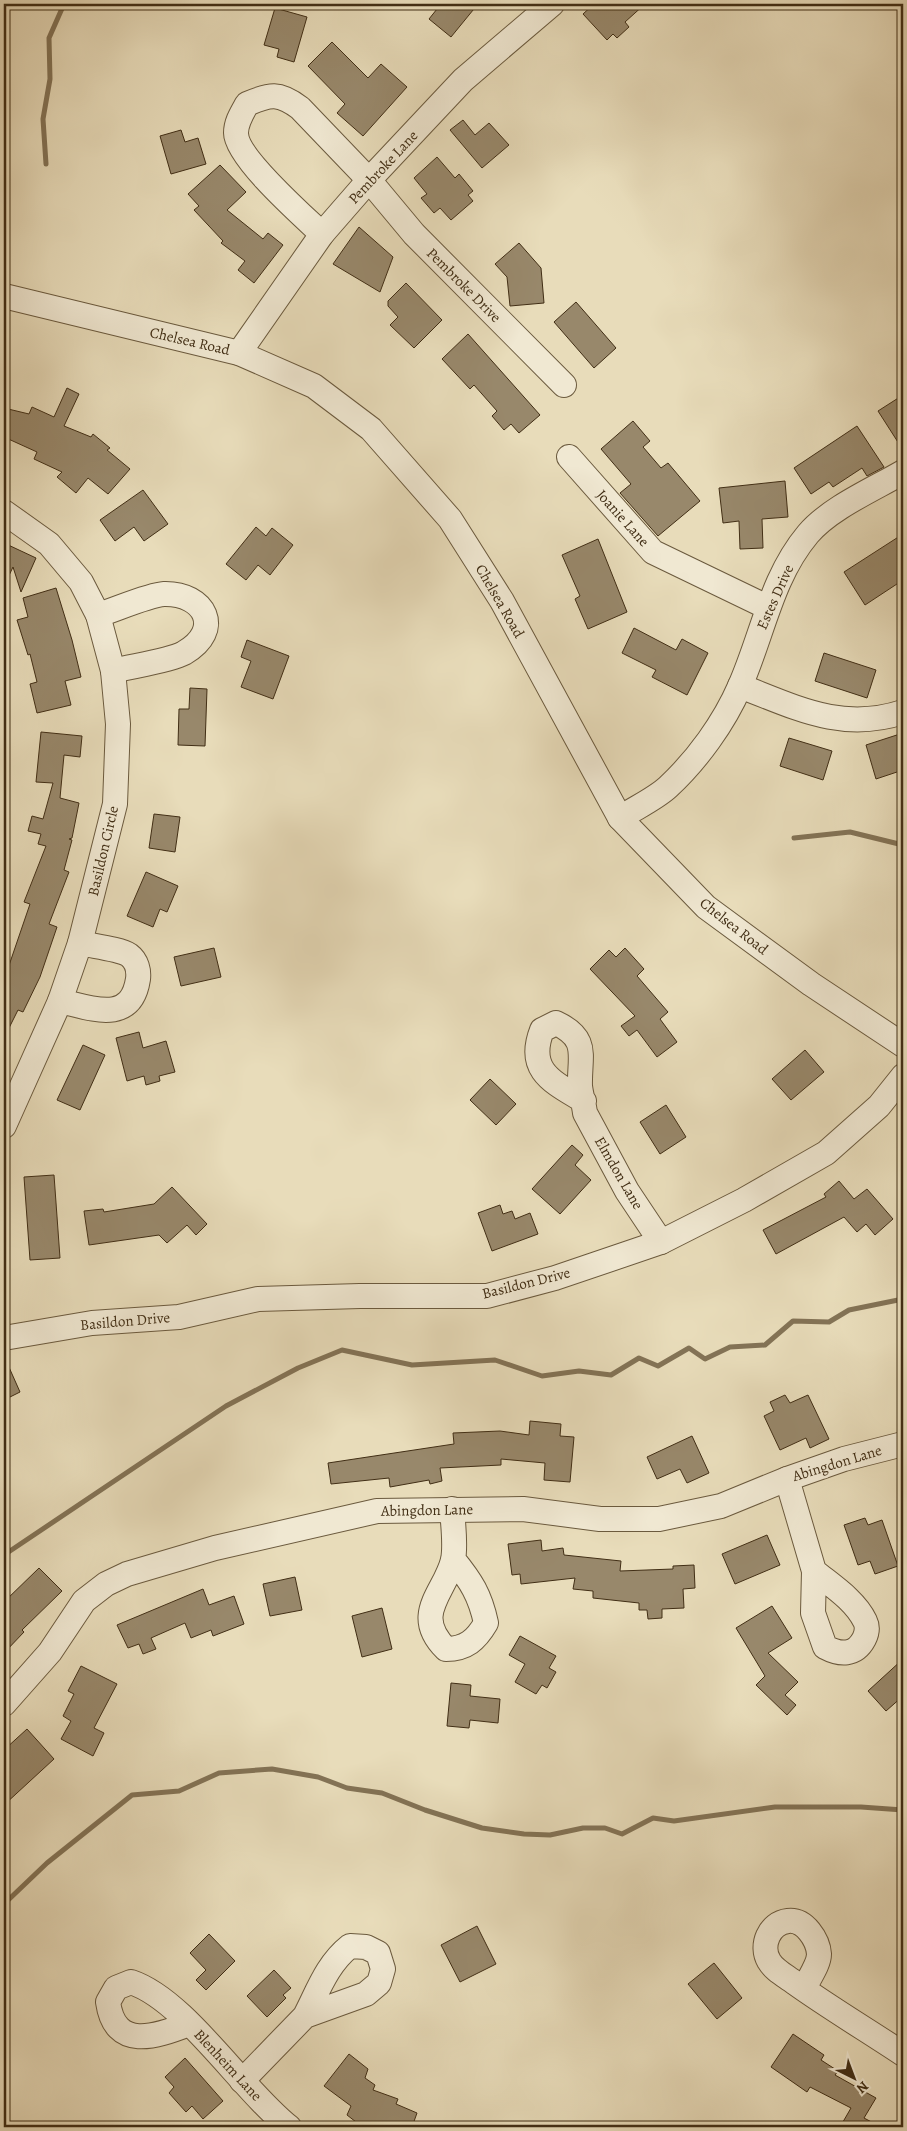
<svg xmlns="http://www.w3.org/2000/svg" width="907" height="2131" viewBox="0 0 907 2131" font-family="Alegreya,serif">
<rect width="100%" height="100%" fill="#e8dcba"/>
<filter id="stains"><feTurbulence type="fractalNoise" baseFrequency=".004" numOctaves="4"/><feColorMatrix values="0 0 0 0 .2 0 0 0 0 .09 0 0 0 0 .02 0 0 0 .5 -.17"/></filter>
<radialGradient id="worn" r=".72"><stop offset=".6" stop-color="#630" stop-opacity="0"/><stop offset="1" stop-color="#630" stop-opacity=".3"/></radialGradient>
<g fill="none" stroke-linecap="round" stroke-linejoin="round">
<!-- stream -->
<g stroke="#837356" stroke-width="5">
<path d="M46 164 43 119 50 79 49 38 64 4"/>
<path d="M794 838 850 832 903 845"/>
<path d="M4 1555 226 1406 298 1368 342 1350 412 1365 495 1360 542 1376 579 1371 611 1375 639 1358 658 1366 689 1348 705 1359 730 1347 765 1345 793 1321 829 1322 849 1310 903 1299"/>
<path d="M4 1904 47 1863 132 1795 179 1791 219 1773 272 1769 318 1777 347 1788 382 1793 425 1810 482 1828 524 1834 550 1835 583 1828H605L622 1834 653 1818 674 1821 775 1807H861L903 1810"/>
</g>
</g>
<!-- building -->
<g fill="#98886b" stroke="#412e15">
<path d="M441 4H478L451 37 429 19Z"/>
<path d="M594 4H645L625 22 629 27 617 38 613 34 607 40 583 14Z"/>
<path d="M275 8 307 17 294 62 277 57 279 49 264 45Z"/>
<path d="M332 42 368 78 381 64 407 87 363 136 337 113 345 104 308 66Z"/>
<path d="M463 120 475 135 489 123 509 145 482 168 450 130Z"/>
<path d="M181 130 185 142 198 138 206 164 171 174 160 136Z"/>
<path d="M437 157 455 178 459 174 473 191 468 195 473 201 451 220 440 208 434 213 421 198 427 194 414 178Z"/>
<path d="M220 165 246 192 227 210 263 239 268 233 283 245 254 283 238 270 245 261 221 243 223 241 194 210 199 206 188 194Z"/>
<path d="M359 227 393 257 380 292 333 264Z"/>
<path d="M519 243 541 268 544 303 510 306 507 277 495 264Z"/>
<path d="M406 283 442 320 414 348 390 325 398 317 388 306V301Z"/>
<path d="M576 302 616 348 594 368 554 322Z"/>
<path d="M468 334 540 415 519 433 511 424 504 430 492 416 497 411 474 385 470 389 442 359Z"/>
<path d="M67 388 79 394 64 426 91 437 93 434 110 448 107 450 130 469 108 494 88 478 76 493 57 477 62 472 34 459 37 452 4 437V408L29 414 32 407 54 417Z"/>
<path d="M903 395V450L878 411Z"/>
<path d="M633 421 650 441 643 447 661 468 668 463 700 501 658 536 620 493 631 484 601 449Z"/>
<path d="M857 426 884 467 867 476 862 468 833 487 829 482 811 494 794 468Z"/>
<path d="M785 481 788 517 762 519 763 548 740 549 739 521 723 523 719 488Z"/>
<path d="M143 490 168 524 144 541 134 527 115 541 100 520Z"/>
<path d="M256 527 266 536 272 528 293 545 270 575 258 565 246 580 226 564Z"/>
<path d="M903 534V580L865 605 844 572Z"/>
<path d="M598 539 627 612 588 629 575 599 580 596 562 555Z"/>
<path d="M4 543 36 558 21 592 13 567 4 586Z"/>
<path d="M56 588 72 640 81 677 65 681 71 705 37 713 30 684 37 682 30 654 28 655 17 620 28 617 23 598Z"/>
<path d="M634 628 676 650 682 639 708 653 687 695 652 677 656 670 622 653Z"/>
<path d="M247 640 289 656 273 699 241 687 251 661 241 657Z"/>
<path d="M824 653 876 670 867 698 815 681Z"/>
<path d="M190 688 207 689 205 746 178 745 179 709H189Z"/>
<path d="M41 732 82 736 80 757 64 755 60 798 79 803 72 838 69 839 72 840 64 870 69 872 49 924 57 927 40 977 23 1012 18 1010 4 1038V980L30 904 24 902 46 846 38 844 41 834 28 831 32 816 43 819 53 783 36 782Z"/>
<path d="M903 733V770L876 779 866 745Z"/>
<path d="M789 738 832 751 823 780 780 766Z"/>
<path d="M154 814 180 817 175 852 149 848Z"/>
<path d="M146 872 178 886 167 912 160 909 153 927 127 916Z"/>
<path d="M214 948 221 977 181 986 174 957Z"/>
<path d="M625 948 644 969 637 976 668 1012 660 1019 677 1042 657 1057 637 1030 629 1036 621 1026 635 1016 590 969 609 950 616 957Z"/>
<path d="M139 1032 143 1048 166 1041 175 1072 159 1076 160 1081 146 1085 144 1076 127 1081 116 1038Z"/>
<path d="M83 1045 105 1055 80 1110 57 1100Z"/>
<path d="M805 1050 824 1072 791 1100 772 1079Z"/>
<path d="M490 1079 516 1104 496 1125 470 1100Z"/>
<path d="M666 1105 686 1137 660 1154 640 1122Z"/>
<path d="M572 1145 583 1155 575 1165 591 1180 560 1214 532 1189Z"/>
<path d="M54 1175 60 1258 30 1260 24 1177Z"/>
<path d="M839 1181 854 1199 867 1189 893 1219 875 1235 866 1224 857 1232 844 1217 776 1254 763 1230 826 1197 824 1194Z"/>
<path d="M172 1187 207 1224 196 1235 187 1225 167 1243 159 1235 89 1245 84 1211 103 1209 104 1212 154 1204Z"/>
<path d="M500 1205 503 1214 512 1211 515 1219 530 1213 538 1234 492 1251 478 1213Z"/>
<path d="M4 1356 20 1392 4 1400Z"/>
<path d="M785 1395 790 1403 808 1395 829 1439 810 1448 806 1438 780 1450 764 1416 774 1411 770 1402Z"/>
<path d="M530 1421 561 1424 560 1436 574 1437 570 1482 544 1480 545 1463 501 1459V1465L440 1468 442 1481 430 1484 429 1480 390 1487 389 1478 331 1484 328 1463 454 1444 453 1433 500 1431 529 1435Z"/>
<path d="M692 1436 709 1473 687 1483 680 1469 657 1479 647 1457Z"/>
<path d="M865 1518 868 1525 882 1520 898 1566 875 1574 870 1561 858 1565 844 1525Z"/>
<path d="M767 1535 780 1565 735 1584 722 1554Z"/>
<path d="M541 1540 542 1551 563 1548 564 1555 621 1561 620 1571 673 1569V1566L694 1565 695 1588 683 1589 684 1608 662 1609V1618L648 1619 647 1610H639V1603L593 1598V1591L573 1589 575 1578 521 1584 520 1574 512 1575 508 1544Z"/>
<path d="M39 1568 62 1591 22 1630 24 1632 4 1653V1602Z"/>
<path d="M295 1577 302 1610 270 1616 263 1584Z"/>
<path d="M203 1589 209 1605 234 1596 244 1624 213 1636 211 1630 191 1638 185 1623 151 1638 156 1649 143 1654 139 1644 128 1648 117 1625Z"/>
<path d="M772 1606 792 1638 768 1653 798 1682 785 1695 796 1705 787 1715 756 1685 765 1676 736 1628Z"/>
<path d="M382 1608 392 1649 362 1657 352 1616Z"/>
<path d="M520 1636 556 1656 549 1668 556 1672 547 1688 542 1685 536 1694 515 1682 525 1664 509 1655Z"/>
<path d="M903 1659V1696L886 1711 868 1691Z"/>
<path d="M81 1666 117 1684 94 1728 104 1733 93 1756 61 1739 71 1721 63 1716 74 1694 68 1691Z"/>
<path d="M451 1683 471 1685 470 1696 500 1699 498 1723 470 1720 469 1728 447 1726Z"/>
<path d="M27 1729 54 1759 4 1805V1750Z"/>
<path d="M477 1926 496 1964 460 1982 441 1945Z"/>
<path d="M209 1934 235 1961 206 1990 196 1980 206 1970 190 1953Z"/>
<path d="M714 1963 742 1998 717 2019 688 1984Z"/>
<path d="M274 1970 291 1988 283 1995 286 1998 267 2017 247 1996Z"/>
<path d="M793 2034 824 2055 821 2060 838 2071 835 2075 876 2098 864 2118 881 2127H840L851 2108 810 2087 807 2092 771 2067Z"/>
<path d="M349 2054 368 2069 365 2078 375 2085 373 2090 398 2099 396 2104 417 2113 412 2127H354L356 2122 347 2115 351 2106 324 2086Z"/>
<path d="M185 2058 223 2101 203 2119 192 2106 186 2112 169 2093 174 2087 165 2077Z"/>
</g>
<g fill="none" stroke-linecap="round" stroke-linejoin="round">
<!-- minor casing -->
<g stroke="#6b5a3e" stroke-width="26">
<g id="minor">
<path d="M322 234C303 216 236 157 236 133 236 122 242 113 247 104 270 94 279 92 300 108L369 180 414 234 564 385"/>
<path d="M4 296 239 353 314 386 371 429 450 519 502 601 620 818 706 907 811 984 903 1045"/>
<path d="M239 353 322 234 369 180 463 80 552 4"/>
<path d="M569 457 653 552 767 607"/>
<path d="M4 512 49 544 81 582 98 615 113 671 118 724 115 804 80 943 60 1001 4 1126"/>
<path d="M98 615C115 610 148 595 164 594 205 593 224 630 184 653 169 661 132 666 113 671"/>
<path d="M740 686C797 708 842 732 903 712"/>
<path d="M620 818C635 808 655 799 668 787 697 760 724 723 740 686 763 634 771 578 808 534 830 508 874 489 903 472"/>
<path d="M60 1001C91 1008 131 1025 138 979 139 971 137 961 129 955 120 949 92 946 80 943"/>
<path d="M584 1101C553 1082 526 1071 542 1030L556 1023C590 1039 579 1056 580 1086 581 1095 584 1104 585 1113L627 1191 661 1242"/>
<path d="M4 1338 92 1323 179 1317 258 1299 360 1296H487L555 1278 661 1242 744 1200 826 1153 879 1106 903 1076"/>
<path d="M787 1479 814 1571 813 1613 825 1647C840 1655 855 1656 864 1639 867 1633 868 1627 865 1621 855 1600 831 1585 814 1571"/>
<path d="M452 1509C453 1525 456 1545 453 1560 445 1593 411 1614 446 1649 466 1649 476 1640 486 1623 480 1595 471 1581 453 1559"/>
<path d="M4 1704 50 1652 84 1601 106 1584 127 1574 215 1548 377 1511 523 1509 600 1519H659L721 1506 787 1479 844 1459 903 1444"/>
<path d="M804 1989C808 1979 819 1965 819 1954 818 1940 805 1919 788 1921 769 1923 760 1946 769 1961 774 1970 786 1976 795 1983 830 2008 867 2030 903 2054"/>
<path d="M189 2024C155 2037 115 2051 108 2002L116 1988 131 1982C185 2000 241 2089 289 2127"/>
<path d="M242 2081 305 2016 366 1994 379 1983 383 1969 378 1953 366 1947 350 1946C327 1964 318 1991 305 2016"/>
</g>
</g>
<!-- minor -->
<use href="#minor" stroke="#f0e8d2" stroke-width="24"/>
</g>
<g text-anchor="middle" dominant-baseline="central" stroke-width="5" stroke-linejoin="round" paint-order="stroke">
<!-- street labels -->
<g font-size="15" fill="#412e15" stroke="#f0e8d2">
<text transform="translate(383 167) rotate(-47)">Pembroke Lane</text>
<text transform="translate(464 285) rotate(45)">Pembroke Drive</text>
<text transform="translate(190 341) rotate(13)">Chelsea Road</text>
<text transform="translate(623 518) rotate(48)">Joanie Lane</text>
<text transform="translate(775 597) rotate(-66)">Estes Drive</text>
<text transform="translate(500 601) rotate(60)">Chelsea Road</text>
<text transform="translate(103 851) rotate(-77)">Basildon Circle</text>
<text transform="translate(734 926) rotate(38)">Chelsea Road</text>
<text transform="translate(619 1173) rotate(60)">Elmdon Lane</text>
<text transform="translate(526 1283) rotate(-14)">Basildon Drive</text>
<text transform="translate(125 1321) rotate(-5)">Basildon Drive</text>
<text transform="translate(837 1463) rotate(-17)">Abingdon Lane</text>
<text transform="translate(427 1510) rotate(-1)">Abingdon Lane</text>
<text transform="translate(228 2065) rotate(47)">Blenheim Lane</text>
</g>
</g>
<!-- margin -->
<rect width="907" height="2131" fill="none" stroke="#e8dcba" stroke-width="20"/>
<rect x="5" y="5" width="897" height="2121" fill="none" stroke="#412e15" stroke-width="2.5"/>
<rect x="10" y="10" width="887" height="2111" fill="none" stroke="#412e15"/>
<!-- north arrow -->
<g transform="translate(854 2078) rotate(138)" stroke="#f0e8d2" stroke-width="4" paint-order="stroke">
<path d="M0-4L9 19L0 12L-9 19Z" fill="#412e15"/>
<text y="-8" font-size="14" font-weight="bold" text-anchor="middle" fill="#412e15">N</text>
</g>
<rect width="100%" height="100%" filter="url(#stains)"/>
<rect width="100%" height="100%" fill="url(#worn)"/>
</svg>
